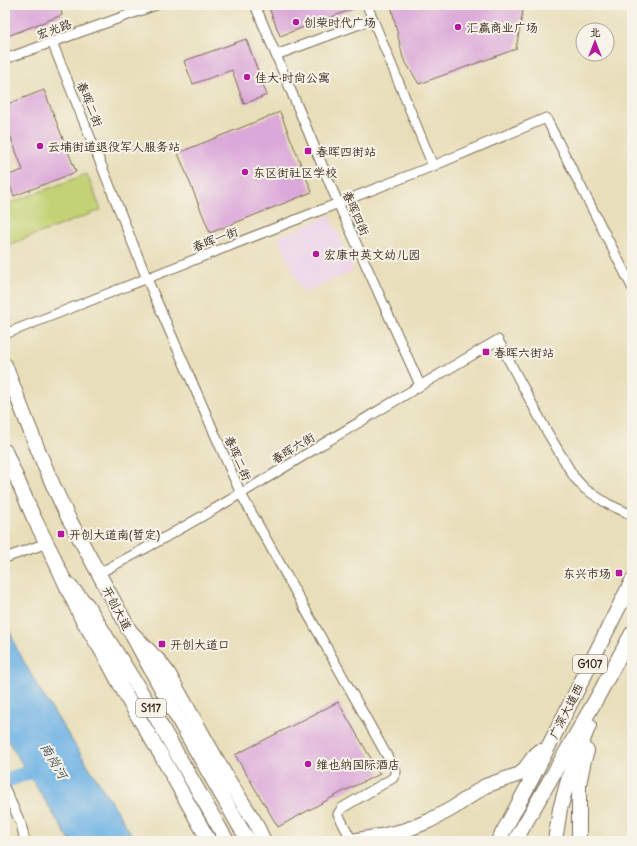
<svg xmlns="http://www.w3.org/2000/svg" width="637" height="846" viewBox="0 0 637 846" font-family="Delius,'LXGW WenKai TC',sans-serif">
<rect width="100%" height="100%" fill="#f7f3e8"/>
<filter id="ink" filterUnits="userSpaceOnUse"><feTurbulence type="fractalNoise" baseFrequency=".025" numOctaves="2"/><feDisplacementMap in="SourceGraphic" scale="8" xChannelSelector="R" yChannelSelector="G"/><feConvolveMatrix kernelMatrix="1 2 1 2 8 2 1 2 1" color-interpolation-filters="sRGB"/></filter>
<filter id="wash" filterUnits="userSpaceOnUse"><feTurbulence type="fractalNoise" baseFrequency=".012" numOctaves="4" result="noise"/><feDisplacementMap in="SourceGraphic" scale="16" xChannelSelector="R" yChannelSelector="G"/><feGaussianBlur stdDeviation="0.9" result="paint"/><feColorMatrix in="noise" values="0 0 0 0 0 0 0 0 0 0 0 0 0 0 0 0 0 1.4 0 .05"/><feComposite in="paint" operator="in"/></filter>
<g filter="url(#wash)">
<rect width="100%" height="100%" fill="#e8deb9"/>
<!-- built -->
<path fill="#ecd1e9" d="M330 215 354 271 302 293 278 237Z"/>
<!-- green -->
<path fill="#c3d274" stroke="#7f7e49" d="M87 174 101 210 5 246V205Z"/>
<!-- water -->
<path fill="#6eb2e4" stroke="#546e81" d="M5 618 16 647 38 687 136 841H70L5 736Z"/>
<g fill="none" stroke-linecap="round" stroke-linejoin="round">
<!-- river -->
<path stroke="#6eb2e4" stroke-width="15" d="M5 781 46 766"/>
</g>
<g id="blocks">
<!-- building -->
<g fill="#dba9d9">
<path d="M5 5H58L61 11 62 15 5 37Z"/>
<path d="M268 5H361V6L280 36Z"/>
<path d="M391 5H524L516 49 419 84 403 58Z"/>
<path d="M246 39 267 95 244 104 232 70 193 84 184 61Z"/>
<path d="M44 90 76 172 14 196 6 176 23 170 5 122V105Z"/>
<path d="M280 112 312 192 210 233 178 153Z"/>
<path d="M338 702 380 774 342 792 278 827 235 755Z"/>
</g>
</g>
</g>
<g filter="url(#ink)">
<use href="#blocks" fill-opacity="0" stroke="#786954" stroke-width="1"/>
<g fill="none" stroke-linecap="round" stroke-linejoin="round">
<!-- minor casing -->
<g stroke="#786954" stroke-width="11">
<g id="minor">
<path d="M255 5 338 203 420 385"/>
<path d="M367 5 433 166"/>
<path d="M52 42 147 279 241 494 396 772 393 778 342 808 338 814 352 841"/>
<path d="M276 55 373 19"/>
<path d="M5 59 156 5"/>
<path d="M5 334 433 166 546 118 632 287"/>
<path d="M5 558 47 543"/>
<path d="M99 573C175 534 248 490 321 445 380 410 439 374 498 340L546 430 574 477 585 489 608 504 632 515"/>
<path d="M5 789 21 824 25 841"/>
</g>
</g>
<!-- primary casing -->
<g stroke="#786954" stroke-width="16">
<g id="primary">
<path d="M5 365C25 417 44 469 69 519L173 710 240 827 249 841"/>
<path d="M5 451 33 516 54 558"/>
<path d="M66 582 87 605 107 638 123 663 149 705 227 841"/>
</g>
</g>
<!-- trunk casing -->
<g stroke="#786954" stroke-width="16">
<g id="trunk">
<path d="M49 548 81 617 106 658 130 703 161 755 209 841"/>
<path d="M128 629 160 662 168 673 227 778 255 822 264 841"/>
<path d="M352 841 381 836 406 830 429 821 453 808 485 786 520 774C528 767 531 757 540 751"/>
<path d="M498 841C546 756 588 667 632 581"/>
<path d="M515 841 598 696 632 633"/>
<path d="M555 841 560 809 570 773 589 725"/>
<path d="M579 841V784L584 760 587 751"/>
</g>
</g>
<!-- minor -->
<use href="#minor" stroke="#fff" stroke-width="9"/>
<!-- primary -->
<use href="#primary" stroke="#fff" stroke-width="14"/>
<!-- trunk -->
<use href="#trunk" stroke="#fff" stroke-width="14"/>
</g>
</g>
<!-- markers -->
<g fill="#b5179e" stroke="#f7f3e8" stroke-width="1.5">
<circle cx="296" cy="22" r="4"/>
<circle cx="458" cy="27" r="4"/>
<circle cx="247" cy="77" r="4"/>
<circle cx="40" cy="146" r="4"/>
<rect x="304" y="147" width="8" height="8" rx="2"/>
<circle cx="245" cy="172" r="4"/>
<circle cx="316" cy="254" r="4"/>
<rect x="482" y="348" width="8" height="8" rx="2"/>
<rect x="57" y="530" width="8" height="8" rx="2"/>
<rect x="615" y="569" width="8" height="8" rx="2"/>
<rect x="158" y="640" width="8" height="8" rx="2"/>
<circle cx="308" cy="764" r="4"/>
</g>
<g text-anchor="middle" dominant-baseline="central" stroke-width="4" stroke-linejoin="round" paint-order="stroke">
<!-- shield labels -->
<g fill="#f7f3e8" stroke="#73665b" stroke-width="1">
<rect x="573" y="655" width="34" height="18" rx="3"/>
<rect x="136" y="699" width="30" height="18" rx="3"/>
</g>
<g font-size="11" font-weight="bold" fill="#3b2a1e">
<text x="590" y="664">G107</text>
<text x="151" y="708">S117</text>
</g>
<!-- poi labels -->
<g font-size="12" fill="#3b2a1e" stroke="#f7f3e8" text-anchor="start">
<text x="304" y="22">创荣时代广场</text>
<text x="466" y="27">汇赢商业广场</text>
<text x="255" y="77">佳大·时尚公寓</text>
<text x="48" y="146">云埔街道退役军人服务站</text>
<text x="316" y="151">春晖四街站</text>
<text x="253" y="172">东区街社区学校</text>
<text x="324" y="254">宏康中英文幼儿园</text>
<text x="494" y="352">春晖六街站</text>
<text x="69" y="534">开创大道南(暂定)</text>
<text x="611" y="573" text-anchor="end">东兴市场</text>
<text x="170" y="644">开创大道口</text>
<text x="316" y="764">维也纳国际酒店</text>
</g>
<!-- street labels -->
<g font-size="12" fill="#3b2a1e" stroke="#f7f3e8">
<text transform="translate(54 29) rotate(-20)">宏光路</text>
<text transform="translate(90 104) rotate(68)">春晖二街</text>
<text transform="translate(356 213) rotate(66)">春晖四街</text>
<text transform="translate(215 239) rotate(-21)">春晖一街</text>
<text transform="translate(293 448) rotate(-31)">春晖六街</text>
<text transform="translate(238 458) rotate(66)">春晖二街</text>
<text transform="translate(117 608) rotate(62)">开创大道</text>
<text transform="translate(566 711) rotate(-63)">广深大道西</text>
</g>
<!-- water labels -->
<g font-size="13" font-style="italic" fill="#4a5359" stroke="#f7f3e8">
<text transform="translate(54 761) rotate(59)">南岗河</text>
</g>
</g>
<!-- margin -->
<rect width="637" height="846" fill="none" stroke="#f7f3e8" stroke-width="20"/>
<!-- north arrow -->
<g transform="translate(595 42)"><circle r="19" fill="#f7f3e8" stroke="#aca397"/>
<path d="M0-3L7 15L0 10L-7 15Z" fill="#b5179e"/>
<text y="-6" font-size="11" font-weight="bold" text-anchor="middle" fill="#3b2a1e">北</text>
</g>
</svg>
